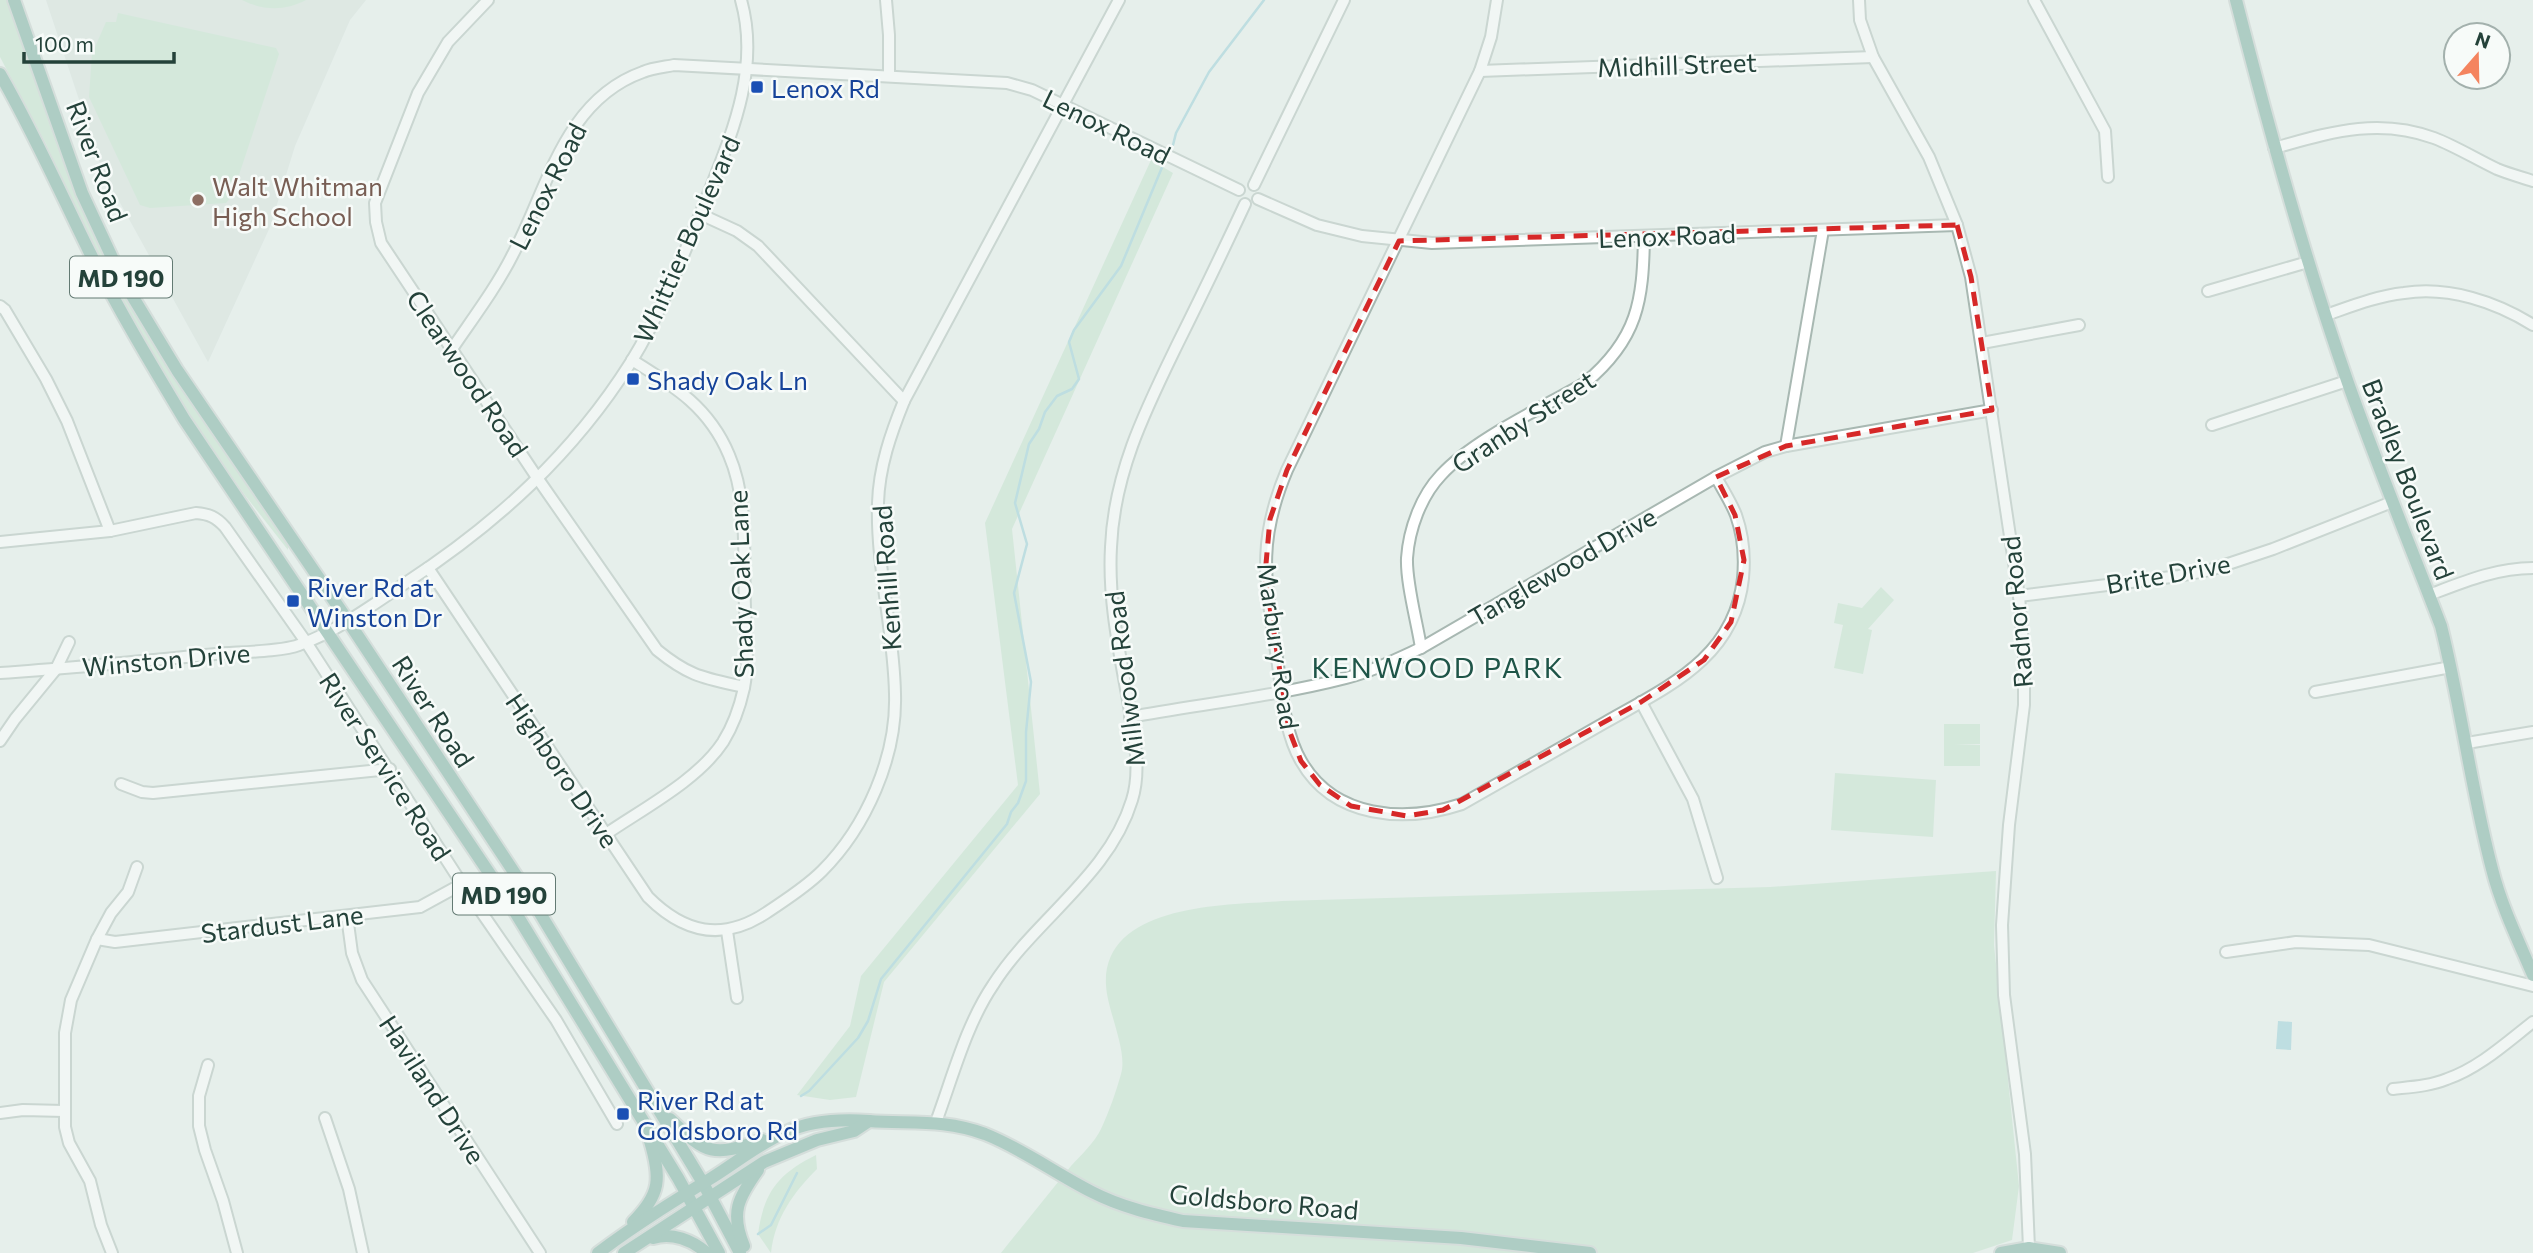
<svg xmlns="http://www.w3.org/2000/svg" width="2533" height="1253" viewBox="0 0 2533 1253" font-family="Commissioner,sans-serif">
<rect width="100%" height="100%" fill="#e6efeb"/>
<!-- built -->
<path fill="#d4dfda" d="M46 0H366L350 20 295 146 270 227 208 362 103 172Z"/>
<!-- green -->
<g fill="#bfe0c8">
<path d="M0 0H8C35 79 58 159 94 235 148 345 220 445 288 546V550L244 494 171 387 98 256 46 144 0 57Z"/>
<path d="M242 0H306C285 11 264 11 242 0Z"/>
<path d="M118 13 276 48 279 54 232 196 226 203 150 208 140 205 89 97 92 54 106 22H116Z"/>
<path d="M1151 160 1173 173 1012 529 1040 794 884 982 856 1097 830 1100 797 1095 850 1026 861 976 1018 785 985 523Z"/>
<path d="M1881 587 1894 600 1868 629 1872 630 1863 674 1834 668 1843 625 1834 623 1838 603 1862 608Z"/>
<path d="M1944 724H1980V744H1955L1980 745V766H1944Z"/>
<path d="M1835 773 1936 780 1933 837 1831 830Z"/>
<path d="M1996 871 1994 945 2019 1186 2012 1240 1973 1253H1001C1024 1224 1048 1195 1071 1166 1081 1155 1095 1142 1101 1129 1109 1112 1116 1092 1121 1074 1128 1051 1107 1010 1106 985 1102 903 1227 905 1282 901L1770 887Z"/>
<path d="M816 1155 817 1169C793 1193 775 1218 771 1253L758 1234C764 1192 778 1174 816 1155Z"/>
</g>
<!-- water -->
<path fill="#8ec9d4" d="M2278 1021 2292 1022 2291 1050 2276 1049Z"/>
<g fill="none" stroke-linecap="round" stroke-linejoin="round">
<!-- stream -->
<g stroke="#8ec9d4" stroke-width="2.5">
<path d="M1173 145 1176 133 1209 72 1264 0"/>
<path d="M801 1096 809 1091 858 1038 868 1021 881 979 1007 824 1011 812 1018 803 1026 781V732L1031 682 1014 593 1027 544 1015 503 1029 444 1039 429 1045 412 1057 396 1072 389 1079 379 1069 342 1074 330 1121 266 1163 165"/>
<path d="M758 1234 771 1225 797 1173"/>
</g>
<!-- minor casing -->
<g stroke="#a8b8b2" stroke-width="14">
<g id="minor">
<path d="M488 0 448 42 418 93 375 203 376 222 381 243 538 479 657 650C690 677 704 678 744 687"/>
<path d="M886 0 889 35V75"/>
<path d="M1497 0 1491 37 1480 71 1287 470C1257 541 1265 579 1276 652 1282 687 1283 730 1301 761 1334 819 1405 823 1462 804 1510 777 1558 749 1606 722 1667 687 1735 658 1743 578 1745 558 1743 535 1736 515 1731 502 1723 490 1716 477"/>
<path d="M1859 0 1860 20 1873 57 1929 157 1957 225 1971 277 2019 596 2024 656V705L2009 825 2002 925 2004 995 2025 1154 2029 1248"/>
<path d="M2034 0 2105 131 2108 177"/>
<path d="M1480 71 1873 57"/>
<path d="M2274 148C2329 133 2377 117 2434 138 2455 146 2476 159 2497 169 2509 174 2521 177 2533 181"/>
<path d="M1254 185 1344 0"/>
<path d="M1258 199 1317 225 1362 236 1432 243 1957 225"/>
<path d="M700 214 737 231 758 246 904 401"/>
<path d="M2208 291 2308 262"/>
<path d="M0 306 5 310 46 379 67 421 110 531"/>
<path d="M2326 315C2352 306 2377 296 2404 293 2449 286 2496 302 2533 325"/>
<path d="M1982 343 2079 325"/>
<path d="M452 349C473 318 496 288 513 254 548 188 564 100 643 72 652 68 664 67 674 65L1007 83 1032 90 1239 190"/>
<path d="M2212 425 2347 381"/>
<path d="M1786 446 1823 230"/>
<path d="M0 542 110 531 196 513C209 514 216 517 225 527L306 642 462 884 556 1020 617 1124"/>
<path d="M428 568 648 897C684 933 722 942 766 913 785 900 805 888 822 871 866 827 897 757 895 694 894 630 876 567 878 503 879 467 891 433 904 401L1119 0"/>
<path d="M2429 595C2463 582 2496 568 2533 568"/>
<path d="M2019 596 2179 576 2210 570 2273 549 2392 502"/>
<path d="M1421 648C1417 622 1406 583 1407 558 1409 529 1421 496 1441 475 1474 439 1542 408 1585 383 1638 339 1643 301 1644 236"/>
<path d="M0 673C72 668 143 661 215 654 236 652 281 652 299 645 338 631 372 605 407 582 497 523 573 454 631 362 662 312 687 246 709 192 733 131 760 67 741 0"/>
<path d="M2315 692 2451 667"/>
<path d="M1641 702 1693 799 1717 878"/>
<path d="M1130 717C1202 704 1276 696 1346 678 1373 671 1397 659 1421 648L1716 477 1765 452 1786 446 1992 410"/>
<path d="M0 741 15 719 56 669 69 642"/>
<path d="M2467 743 2533 732"/>
<path d="M121 784 142 792 153 793 390 769"/>
<path d="M606 834C644 808 698 780 723 742 733 726 740 706 744 688 749 662 746 634 745 608 743 559 749 501 729 455 709 407 674 386 632 360"/>
<path d="M347 916 352 953 362 980 540 1253"/>
<path d="M727 931 737 998"/>
<path d="M97 939 115 942 420 907 462 884"/>
<path d="M2226 952 2296 942 2369 945 2533 986"/>
<path d="M208 1065 199 1096V1126L205 1150 223 1201 237 1253"/>
<path d="M2393 1089C2411 1087 2430 1086 2447 1079 2479 1068 2506 1043 2533 1022"/>
<path d="M0 1113 23 1110 64 1111"/>
<path d="M325 1118 349 1189 363 1253"/>
<path d="M936 1122C953 1076 966 1025 993 985 1034 920 1109 876 1132 800 1142 768 1133 732 1128 700 1119 650 1108 599 1111 547 1114 472 1146 409 1178 343 1201 297 1223 251 1245 204"/>
<path d="M112 1253 101 1225 90 1181 69 1143 65 1127V1033L71 1000 97 939 111 913 128 892 137 867"/>
</g>
</g>
<!-- major casing -->
<g stroke="#c2cac8" stroke-width="16">
<g id="major">
<path d="M14 0 82 193 122 279 177 370 348 621 529 895 703 1183 740 1253"/>
<path d="M2236 0C2269 129 2304 257 2348 383 2377 465 2410 545 2441 626 2461 706 2471 789 2492 869 2501 905 2518 940 2533 975"/>
<path d="M0 74C33 131 60 192 89 251 118 309 151 364 184 419L512 907 678 1178 719 1253"/>
<path d="M670 1119C707 1155 713 1157 762 1140"/>
<path d="M633 1222C661 1194 661 1178 650 1141"/>
<path d="M653 1238C672 1232 692 1240 707 1253"/>
<path d="M744 1246C730 1213 738 1198 758 1170"/>
<path d="M598 1253C635 1225 674 1201 713 1177 737 1162 760 1143 786 1132 812 1120 841 1119 869 1121 911 1124 944 1119 985 1134 1023 1149 1056 1174 1092 1192 1121 1207 1152 1214 1183 1221L1461 1238 1590 1253"/>
<path d="M624 1253 764 1162 817 1140 854 1131 869 1121"/>
<path d="M2001 1253 2029 1248 2060 1253"/>
</g>
</g>
<!-- minor -->
<use href="#minor" stroke="#fff" stroke-width="10"/>
<!-- major -->
<use href="#major" stroke="#6aa596" stroke-width="12"/>
</g>
<!-- marked area -->
<path d="M0 0H2533V1253H0ZM1957 225 1971 277 1992 410 1786 446 1716 477 1735 515 1744 560 1731 622 1704 660 1641 702 1443 810 1407 816 1351 806 1320 785 1301 761 1289 730 1265 575 1270 519 1287 470 1399 241Z" fill="#e6efeb" fill-opacity=".55" fill-rule="evenodd"/>
<path fill="none" stroke="#d62828" stroke-width="5" stroke-dasharray="14 9" stroke-linejoin="round" d="M1957 225 1971 277 1992 410 1786 446 1716 477 1735 515 1744 560 1731 622 1704 660 1641 702 1443 810 1407 816 1351 806 1320 785 1301 761 1289 730 1265 575 1270 519 1287 470 1399 241Z"/>
<!-- markers -->
<g fill="#1a4fb4" stroke="#f7fbf9" stroke-width="2.5">
<rect x="750" y="80" width="14" height="14" rx="3.5"/>
<rect x="626" y="372" width="14" height="14" rx="3.5"/>
<rect x="286" y="594" width="14" height="14" rx="3.5"/>
<rect x="616" y="1107" width="14" height="14" rx="3.5"/>
</g>
<circle fill="#8d6e63" stroke="#f7fbf9" stroke-width="2.5" cx="198" cy="200" r="7"/>
<g text-anchor="middle" dominant-baseline="central" stroke-width="5" stroke-linejoin="round" paint-order="stroke">
<!-- shield labels -->
<g fill="#f7fbf9" stroke="#637a73" stroke-width="2">
<rect x="70" y="256.5" width="102" height="41" rx="5"/>
<rect x="453" y="873.5" width="102" height="41" rx="5"/>
</g>
<g font-size="24" font-weight="bold" fill="#24423a">
<text x="121" y="277">MD 190</text>
<text x="504" y="894">MD 190</text>
</g>
<!-- street labels -->
<g font-size="26" fill="#24423a" stroke="#f7fbf9">
<text transform="translate(1677 64) rotate(-2)">Midhill Street</text>
<text transform="translate(1107 126) rotate(26)">Lenox Road</text>
<text transform="translate(98 161) rotate(69)">River Road</text>
<text transform="translate(547 186) rotate(-63)">Lenox Road</text>
<text transform="translate(1667 235) rotate(-2)">Lenox Road</text>
<text transform="translate(686 239) rotate(-66)">Whittier Boulevard</text>
<text transform="translate(468 373) rotate(56)">Clearwood Road</text>
<text transform="translate(1523 421) rotate(-33)">Granby Street</text>
<text transform="translate(2409 479) rotate(69)">Bradley Boulevard</text>
<text transform="translate(1562 566) rotate(-30)">Tanglewood Drive</text>
<text transform="translate(2168 573) rotate(-10)">Brite Drive</text>
<text transform="translate(886 578) rotate(-94)">Kenhill Road</text>
<text transform="translate(740 584) rotate(-92)">Shady Oak Lane</text>
<text transform="translate(2016 612) rotate(-95)">Radnor Road</text>
<text transform="translate(1279 646) rotate(82)">Marbury Road</text>
<text transform="translate(166 659) rotate(-5)">Winston Drive</text>
<text transform="translate(1124 679) rotate(-97)">Millwood Road</text>
<text transform="translate(434 711) rotate(57)">River Road</text>
<text transform="translate(386 766) rotate(57)">River Service Road</text>
<text transform="translate(563 770) rotate(56)">Highboro Drive</text>
<text transform="translate(282 923) rotate(-7)">Stardust Lane</text>
<text transform="translate(433 1089) rotate(57)">Haviland Drive</text>
<text transform="translate(1264 1201) rotate(5)">Goldsboro Road</text>
</g>
<!-- transit labels -->
<g font-size="26" fill="#164399" stroke="#f7fbf9" text-anchor="start">
<text x="771" y="87">Lenox Rd</text>
<text x="647" y="379">Shady Oak Ln</text>
<text x="307" y="586">River Rd at<tspan x="307" dy="30">Winston Dr</tspan></text>
<text x="637" y="1099">River Rd at<tspan x="637" dy="30">Goldsboro Rd</tspan></text>
</g>
<!-- education labels -->
<g font-size="26" fill="#785e54" stroke="#f7fbf9" text-anchor="start">
<text x="212" y="185">Walt Whitman<tspan x="212" dy="30">High School</tspan></text>
</g>
<!-- neighbourhood labels -->
<g font-size="28" letter-spacing="2" fill="#1f5548" stroke="#f7fbf9">
<text x="1438" y="667">KENWOOD PARK</text>
</g>
</g>
<!-- north arrow -->
<g transform="translate(2477 56) rotate(20)"><circle r="33" fill="#f7fbf9" stroke="#a3b1ad" stroke-width="2"/>
<path d="M0-5L12 26L0 18L-12 26Z" fill="#f4845f"/>
<text y="-10" font-size="19" font-weight="bold" text-anchor="middle" fill="#24423a">N</text>
</g>
<!-- scale -->
<path d="M24 52v10h150v-10" fill="none" stroke="#24423a" stroke-width="3.5"/>
<text x="35" y="52" font-size="21" fill="#24423a" stroke="#f7fbf9" stroke-width="5" paint-order="stroke">100 m</text>
</svg>
